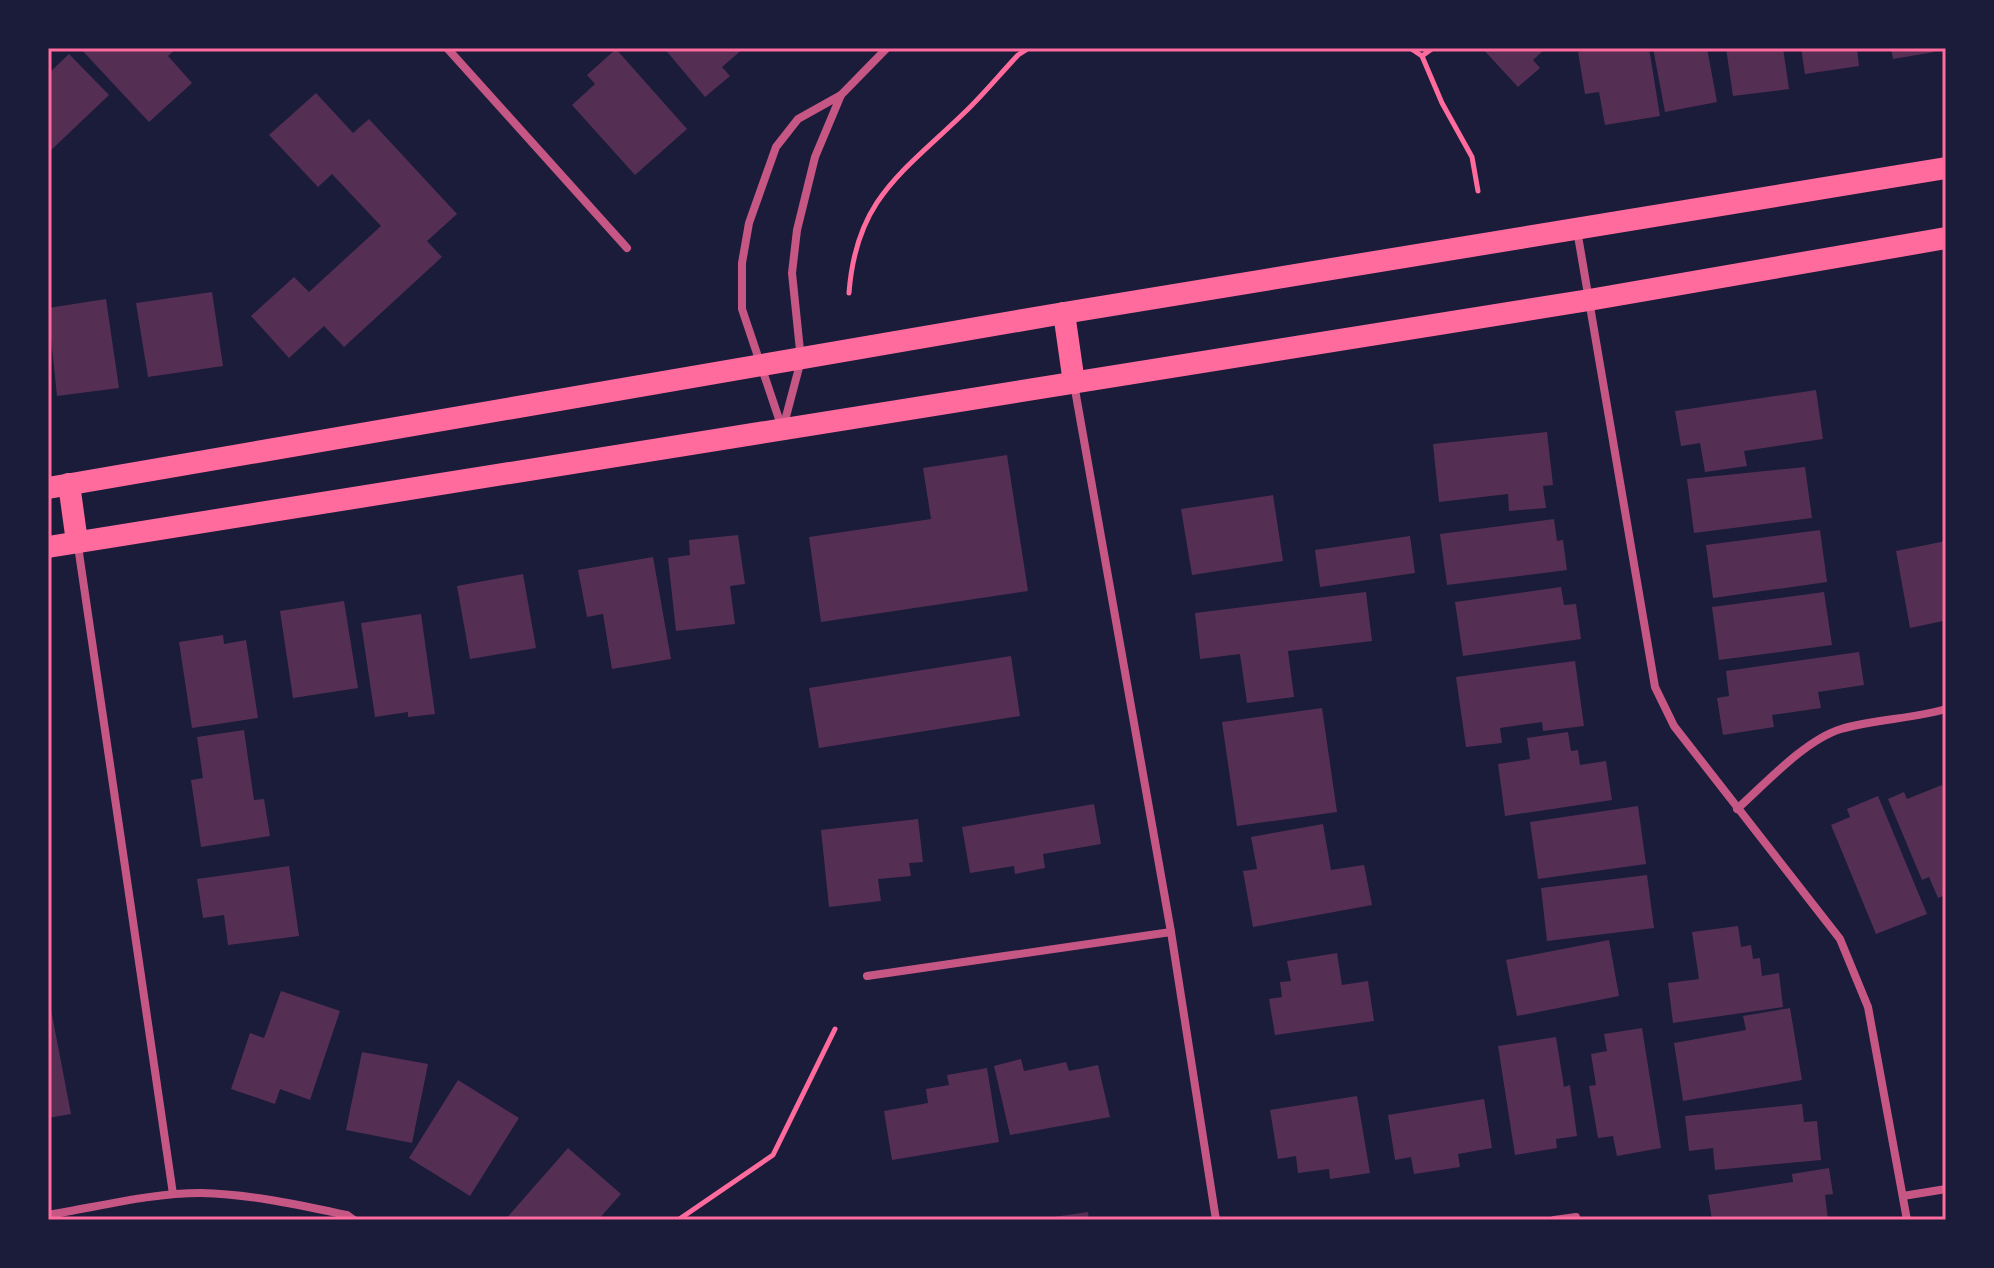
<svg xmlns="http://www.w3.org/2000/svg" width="1994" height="1268" viewBox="0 0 1994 1268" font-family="Lato,sans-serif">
<rect width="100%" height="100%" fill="#1b1b3a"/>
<!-- building -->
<g fill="#542f53">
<path d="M80 48H177L168 56 192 83 149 122Z"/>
<path d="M664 48H744L722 67 730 76 705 97Z"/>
<path d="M1482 48H1546L1533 60 1540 68 1518 87Z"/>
<path d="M1598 48H1649L1660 116 1605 125 1599 92 1585 94 1578 52Z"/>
<path d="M1653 48H1707L1717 102 1665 112Z"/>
<path d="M1726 48H1783L1789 89 1733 96Z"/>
<path d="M1801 48H1857L1859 66 1805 74Z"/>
<path d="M1891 48H1933L1934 52 1893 59Z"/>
<path d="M616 49 687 129 635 175 572 105 595 84 587 75Z"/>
<path d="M69 54 109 95 48 153V74Z"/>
<path d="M316 93 353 133 369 119 457 214 427 241 442 257 344 347 324 326 289 358 251 316 294 277 309 292 381 226 332 174 318 187 269 135Z"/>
<path d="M212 292 223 366 148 377 136 303Z"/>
<path d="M106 299 119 388 57 396 48 308Z"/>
<path d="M1816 390 1823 439 1744 451 1747 466 1705 472 1700 443 1681 446 1675 411Z"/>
<path d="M1547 432 1553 485 1543 486 1546 508 1509 511 1508 494 1439 502 1433 444Z"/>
<path d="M1007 455 1028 591 821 622 809 537 931 519 923 468Z"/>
<path d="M1805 467 1812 518 1694 533 1687 479Z"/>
<path d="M1273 495 1283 561 1192 575 1181 509Z"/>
<path d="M1554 519 1557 541 1563 540 1567 570 1447 585 1440 534Z"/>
<path d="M1820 530 1827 582 1713 598 1706 545Z"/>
<path d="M738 535 745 584 730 586 735 624 676 631 668 558 690 555 689 540Z"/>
<path d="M1410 536 1415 573 1320 587 1315 550Z"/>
<path d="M1946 541V628L1943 621 1910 628 1896 551Z"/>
<path d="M653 557 671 659 612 669 603 614 587 617 578 570Z"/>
<path d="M523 574 536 648 470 659 457 586Z"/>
<path d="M1561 587 1564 605 1576 604 1581 639 1463 656 1455 602Z"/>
<path d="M1366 592 1372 641 1288 651 1294 697 1247 703 1240 654 1200 659 1195 613Z"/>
<path d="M1824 592 1832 645 1719 660 1712 607Z"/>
<path d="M344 601 358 688 293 698 280 611Z"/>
<path d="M421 614 435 714 408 717V712L375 717 361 623Z"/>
<path d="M223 635 224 644 246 640 258 718 192 728 179 642Z"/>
<path d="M1859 652 1864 685 1818 692 1821 708 1772 715 1774 727 1723 735 1717 698 1729 696 1726 671Z"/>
<path d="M1011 656 1020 716 819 748 809 688Z"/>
<path d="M1575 661 1584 726 1543 731 1542 722 1500 728 1502 743 1466 747 1456 677Z"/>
<path d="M1322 708 1337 812 1237 826 1222 722Z"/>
<path d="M244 730 254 800 264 799 270 836 201 847 191 780 203 778 197 737Z"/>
<path d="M1568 732 1571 751 1578 750 1580 765 1606 761 1612 800 1505 816 1498 764 1530 759 1527 738Z"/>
<path d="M1942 785 1946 794V895L1938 898 1929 877 1922 880 1888 799 1904 792 1907 799Z"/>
<path d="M1878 796 1927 914 1876 934 1831 825 1850 817 1847 809Z"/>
<path d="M1094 804 1101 844 1043 854 1045 868 1015 874 1014 866 970 873 962 827Z"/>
<path d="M1638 806 1646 864 1538 879 1530 822Z"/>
<path d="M918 819 923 862 909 863 911 876 878 879 881 901 829 907 821 830Z"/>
<path d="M1323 824 1331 870 1364 865 1372 905 1253 927 1243 871 1257 869 1251 837Z"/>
<path d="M289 866 299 936 228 945 224 915 203 918 197 879Z"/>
<path d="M1647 875 1654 928 1547 941 1541 888Z"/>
<path d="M1738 926 1741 947 1751 945 1753 959 1760 958 1762 976 1779 973 1783 1007 1673 1023 1668 983 1699 979 1692 932Z"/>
<path d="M1609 940 1619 996 1517 1016 1506 960Z"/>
<path d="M1337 953 1342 985 1368 981 1374 1021 1275 1035 1269 999 1282 997 1280 982 1291 981 1287 961Z"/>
<path d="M281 991 340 1011 310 1100 280 1089 275 1104 231 1089 250 1033 264 1038Z"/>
<path d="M48 994 71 1114 48 1118Z"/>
<path d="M1790 1008 1802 1080 1683 1101 1674 1043 1746 1030 1743 1016Z"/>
<path d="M1642 1028 1661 1148 1617 1156 1613 1136 1598 1138 1589 1086 1596 1085 1591 1054 1607 1051 1604 1034Z"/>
<path d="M1556 1037 1564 1087 1570 1085 1577 1136 1556 1139 1557 1148 1515 1155 1498 1046Z"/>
<path d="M362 1052 428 1064 412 1143 346 1130Z"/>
<path d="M1021 1059 1024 1071 1066 1062 1069 1071 1098 1065 1110 1117 1010 1135 994 1066Z"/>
<path d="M987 1068 999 1142 892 1160 884 1111 928 1103 926 1089 949 1085 947 1075Z"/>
<path d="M458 1080 519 1118 470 1196 409 1158Z"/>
<path d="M1357 1096 1370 1173 1330 1179 1329 1169 1298 1173 1296 1156 1278 1159 1270 1110Z"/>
<path d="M1484 1099 1492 1148 1458 1154 1460 1167 1414 1174 1411 1157 1395 1160 1388 1115Z"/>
<path d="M1802 1104 1804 1122 1817 1121 1821 1160 1715 1170 1713 1148 1689 1151 1685 1116Z"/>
<path d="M568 1148 621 1194 598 1220H505Z"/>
<path d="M1829 1168 1833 1194 1825 1195 1828 1220H1712L1708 1195 1793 1182 1792 1174Z"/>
<path d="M1088 1212 1089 1220H1047V1218Z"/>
</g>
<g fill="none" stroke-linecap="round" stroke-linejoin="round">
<!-- path -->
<g stroke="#ff6b9d" stroke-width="5">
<path d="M1410 48 1422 56 1442 103 1472 157 1478 191"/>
<path d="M1422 56 1433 48"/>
<path d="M849 293C856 199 902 173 964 113 983 95 1000 74 1018 55L1029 48"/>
<path d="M678 1220 773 1155 835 1029"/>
</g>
<!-- minor -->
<g stroke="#c65784" stroke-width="8">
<path d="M447 48 627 248"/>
<path d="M1577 230 1655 687 1674 726 1840 939 1868 1007 1907 1220"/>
<path d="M1074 384 1171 932 1216 1220"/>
<path d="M782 428 742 309V263L749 223 776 147 798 119 841 95 887 48"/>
<path d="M783 428 801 360 792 273 797 230 815 157 841 95"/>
<path d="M78 546 173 1194"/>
<path d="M1737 809C1765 784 1805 740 1841 729 1875 719 1912 719 1946 709"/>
<path d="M867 976 1171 932"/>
<path d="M1903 1196 1946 1189"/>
<path d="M48 1215C98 1207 150 1193 201 1193 250 1194 299 1205 347 1215L354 1220"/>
<path d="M1554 1220 1576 1217"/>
</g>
<!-- trunk -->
<g stroke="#ff6b9d" stroke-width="22">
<path d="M1064 313 1074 383"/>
<path d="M69 484 77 542"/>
<path d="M48 488 1064 313 1946 168"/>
<path d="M48 547 1589 300 1946 238"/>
</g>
</g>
<!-- border -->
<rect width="1994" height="1268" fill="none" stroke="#1b1b3a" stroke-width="100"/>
<rect x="50" y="50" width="1894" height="1168" fill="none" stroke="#ff6b9d" stroke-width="3"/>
</svg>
